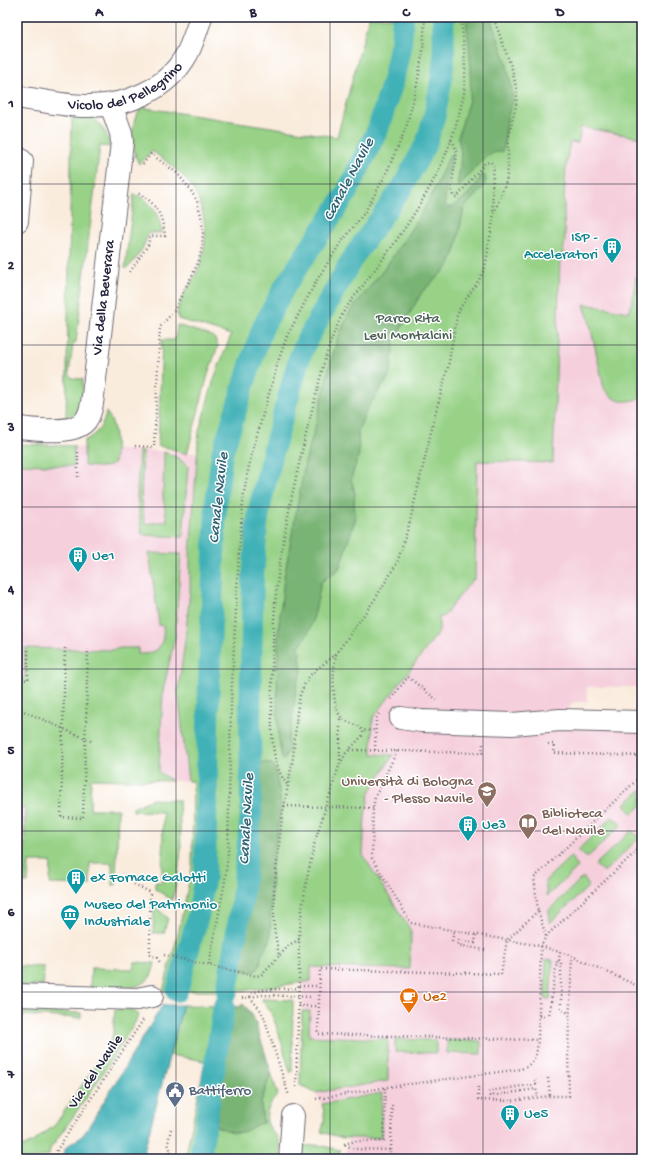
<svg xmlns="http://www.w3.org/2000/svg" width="659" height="1176" viewBox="0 0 659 1176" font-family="'Gochi Hand',sans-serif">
<rect width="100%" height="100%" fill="#fff"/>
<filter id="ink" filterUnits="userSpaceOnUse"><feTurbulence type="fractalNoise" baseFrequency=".025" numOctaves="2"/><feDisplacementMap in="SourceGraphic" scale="8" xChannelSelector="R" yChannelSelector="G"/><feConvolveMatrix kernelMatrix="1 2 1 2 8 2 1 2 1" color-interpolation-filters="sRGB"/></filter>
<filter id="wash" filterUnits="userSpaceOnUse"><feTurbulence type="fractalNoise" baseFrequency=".012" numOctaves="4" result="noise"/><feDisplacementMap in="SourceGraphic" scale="16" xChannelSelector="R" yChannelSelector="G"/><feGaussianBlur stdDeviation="0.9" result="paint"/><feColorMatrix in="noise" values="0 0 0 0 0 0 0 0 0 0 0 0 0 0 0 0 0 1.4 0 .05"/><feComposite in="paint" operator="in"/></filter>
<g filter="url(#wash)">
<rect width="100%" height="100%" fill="#faecdd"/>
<!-- built -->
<g fill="#f5cfdb">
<path d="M642 17V687H587V702H574L560 720 642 722V1159H344L349 1138 321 1132 325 1120V1111L322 1104 315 1093 300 1085 305 932 372 754 373 718 407 673 439 617 473 579H475L477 461 553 462 563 143Z"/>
<path d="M17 444 197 453 190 555V591L185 641 178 691 188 781 91 779 90 823 26 788 24 879H17Z"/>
</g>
<!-- green -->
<g fill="#97d287" stroke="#5c7a61">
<path d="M369 17H642V138L581 127 578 143 570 142C565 166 564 192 564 216 565 230 566 242 562 256L560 258 553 463 477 461 475 579H473L443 617H439V632L373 718 372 754 393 755 370 792 365 815 363 855 411 931 410 969 311 967V981L242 991H163L178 934 192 867 193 781H188L178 691 185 641 190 591V555L199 431 214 379 231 335 178 319C174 305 190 286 196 274 213 241 206 197 179 172 171 164 161 158 152 151L139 164C131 150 128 115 145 106L146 108 337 137Z"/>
<path d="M72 111C95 116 105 124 110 147L100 146 76 342 73 344 69 373 72 378 83 379C82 393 84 415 66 417Z"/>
<path d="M134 194C152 200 159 215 162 233H148C145 246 137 260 126 269L125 268Z"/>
<path d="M642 247V389L640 390 642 398C624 403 615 404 604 388L589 320 584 305 585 304 628 312 630 311Z"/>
<path d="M177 325 212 336 215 339 218 346 209 371 187 454 169 448 158 446 162 340H175Z"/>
<path d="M106 412C117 425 116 446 114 463 107 470 93 466 84 466V441C97 434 104 426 106 412Z"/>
<path d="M17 444 74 446V466L20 464 17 462Z"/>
<path d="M139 451H143L141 499 145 524 167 521 163 497 164 452 178 458 188 466 183 537 142 535 137 497Z"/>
<path d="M149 553 181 554 175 637 163 691 159 770V772L172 781 91 779 90 809H118L116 885H112V863H90V885L50 884 51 862H29L28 883H24L25 808 17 807V678H25V648L111 650 121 648H138V654H145L157 650C163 642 164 636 163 626L159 625Z"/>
<path d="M642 789V805L632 814 625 804Z"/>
<path d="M151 799 179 800 181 850 178 876 172 900 155 889V882H162L163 812 133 811V808Z"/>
<path d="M612 817 622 824 587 858 578 850Z"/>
<path d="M631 831 640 837 604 872 595 865Z"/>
<path d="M571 856 578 867 547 896 545 881Z"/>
<path d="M583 877 589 886 550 923 549 910Z"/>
<path d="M154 906 168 918 164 933H153Z"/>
<path d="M546 959 553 960 550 999H545Z"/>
<path d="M134 962 155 963C154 967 153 973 150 977 139 993 107 988 90 988L91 968 133 969Z"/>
<path d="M17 966 44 967 43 986H17Z"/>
<path d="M262 999 293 1000 292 1072H290C285 1057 274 1007 262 1001Z"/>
<path d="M183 1005 219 1006 212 1039 208 1070 204 1081 197 1128 198 1140 193 1159H185L205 1061 170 1055Z"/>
<path d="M229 1006H232L216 1126 245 1131 254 1124 263 1123 261 1103 271 1072 278 1095C268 1104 262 1118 271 1130 274 1134 279 1138 280 1143 282 1147 280 1154 280 1159H206C208 1147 211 1134 210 1122Z"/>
<path d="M115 1009 134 1010 138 1015 136 1021 92 1090 50 1149 49 1155 34 1159H17V1149L33 1142 55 1125 109 1045 113 1034Z"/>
<path d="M17 1011 81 1013V1018L17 1015Z"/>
<path d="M302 1011H310L309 1036 388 1039V1081L315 1093 300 1085Z"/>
<path d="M395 1039 436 1040V1053L395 1052Z"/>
<path d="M447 1040 481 1041V1054L447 1053Z"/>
<path d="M382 1093 381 1138H343L321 1132C325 1123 325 1114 322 1104Z"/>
<path d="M319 1145 340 1150 338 1159H302L303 1146Z"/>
</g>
<!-- forest -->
<g fill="#79b474" stroke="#4e6b58">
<path d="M466 17H490L506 61 512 90V102L507 119 504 147 502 151 493 153 484 158 459 186H457L460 168 461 153 458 137 470 96 471 67Z"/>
<path d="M450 154 452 155 446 185 445 205 450 208C464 200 474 189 482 175L485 176 486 180 483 187 464 208 456 249 449 266 422 292 395 339 390 375 367 409 358 431 359 454 351 479 355 493 354 504 356 517 339 569 321 582C317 601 313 633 299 646L302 672 297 684 292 723 288 739V751L284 760 282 759 279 742 277 708 278 634 284 578 305 463 315 428 331 360 337 340 350 311 385 268 421 214 432 194Z"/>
<path d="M262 762 272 764 275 769 279 791 281 806 272 865 270 941 261 956 260 965 257 970 251 972 235 968 237 961 243 950 244 927 247 912 253 858 257 844V798L258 784 257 776Z"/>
<path d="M243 1004 251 1013 255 1021 271 1072 261 1103 263 1123C254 1124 253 1128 245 1131 235 1135 225 1130 216 1126L232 1006 239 1007Z"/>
</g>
<!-- water -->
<path fill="#40b1b7" stroke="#316a79" d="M164 1005H183L142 1159H101L103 1151 89 1159H62C63 1144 75 1143 84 1134L162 1006Z"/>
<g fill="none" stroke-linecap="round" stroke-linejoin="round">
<!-- canal -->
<g stroke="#40b1b7" stroke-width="22">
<path d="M177 991 198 916 205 875 209 678 216 503 222 454 254 353 263 327 285 286 346 194 378 129 393 81 401 43 403 17"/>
<path d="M227 991 242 900 251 814 250 714 253 578 257 524 261 501 275 444 299 359 307 340 354 256 402 188 426 144 434 118 440 88 444 58 443 17"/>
<path d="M200 1159 224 1006"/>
</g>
</g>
</g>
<g filter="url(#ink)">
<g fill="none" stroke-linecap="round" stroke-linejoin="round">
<!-- minor casing -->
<g stroke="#6e6974" stroke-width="24">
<g id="minor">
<path id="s1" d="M17 97C40 100 63 106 86 106 126 107 167 90 187 54 193 42 197 29 201 17"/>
<path d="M17 157 22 161 17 221"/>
<path id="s2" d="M17 428C35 429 74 436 86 420 91 413 92 404 93 396L122 142 121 133 111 105"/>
<path d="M401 718 421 721 512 724 560 720 642 722"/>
<path d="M17 995 137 999 152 996"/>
<path d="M290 1159 293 1116"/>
</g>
</g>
<!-- path -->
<g stroke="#6e6974" stroke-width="2.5" stroke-dasharray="1 3" stroke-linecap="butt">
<path d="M451 140C465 155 447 179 453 195L455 197H457L485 163 491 162 494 166 492 188 493 211"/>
<path d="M130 272 148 245 150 236H165C163 217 156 201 137 193"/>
<path d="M135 446 154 447 160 327 174 311 183 292 193 274 199 260 202 247 203 231 201 215 197 201 190 189 177 173 151 154 142 165"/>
<path d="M78 477V449"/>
<path d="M65 648 61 817 83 818 88 649"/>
<path d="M336 654C333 669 331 702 340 716 344 722 352 723 358 726 360 727 361 729 363 730 366 731 372 730 376 730"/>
<path d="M17 679 28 680V647"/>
<path d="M391 699 408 677 437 700"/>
<path d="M17 708 93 742"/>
<path d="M548 744H554V753L642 756"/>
<path d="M350 750 482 753 483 744"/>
<path d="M375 750 376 719 379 714"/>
<path d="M397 751 375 797 373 808 372 858 411 923 541 946 572 956 642 988"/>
<path d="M340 764V717"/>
<path d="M287 784C269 764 272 721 272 696 272 662 273 627 276 593 285 514 305 437 325 359 330 342 337 325 345 309 388 252 436 194 456 125 459 114 462 104 464 93 467 67 463 42 461 17"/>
<path d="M284 806 373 808"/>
<path d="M134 884 150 892V955L157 958 161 964"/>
<path d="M538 911 507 940 501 974 320 969 318 1034 538 1040 541 946 546 936 642 846"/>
<path d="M476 935 475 943 459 940 458 945 485 950"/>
<path d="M546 936 538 911 534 878 642 775"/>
<path d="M452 941 454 931"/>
<path d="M560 952 559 960 561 962V1009L570 1014"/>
<path d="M164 955 256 976 261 975 279 956 274 928V891L282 818 293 758 297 712 300 695 305 683 312 673 336 654 375 599 397 563 409 525 436 411 448 367 457 316 460 308 479 280 485 268 494 213 506 182 508 167V139L516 105 517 92 512 69 493 17"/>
<path d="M280 955 290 944 299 940"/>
<path d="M209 965 225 881 228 853 231 702 239 551 244 492 251 456 279 359 287 336 318 278 340 244 365 212 385 176 406 128 416 90 423 50 425 17"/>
<path d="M299 986H319"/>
<path d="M250 997 252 993 262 990 299 988"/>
<path d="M250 997 262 995 293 996"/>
<path d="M242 998 250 997 261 1011 265 1020 289 1096"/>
<path d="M298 1006H318"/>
<path d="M539 1016H549L557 961 559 960"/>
<path d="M548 1078 550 1096"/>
<path d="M535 1080 536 1084 489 1091 490 1096 536 1089 538 1097"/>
<path d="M296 1087 299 983V940L302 909 307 878 315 841 339 766 346 753 363 735V730"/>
<path d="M478 1087V1100L509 1101 550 1096H569L568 1050 572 956"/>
<path d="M316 1099 388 1087 521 1069C536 1063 537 1053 538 1040"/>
<path d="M171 1129 168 1143 173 1159"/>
<path d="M344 1144 356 1141H384L385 1087"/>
<path d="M345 1145 355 1149 391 1150V1153"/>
<path d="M391 1150 392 1104"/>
<path d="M56 1159 57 1150 143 1020"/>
</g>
<!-- minor -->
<use href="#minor" stroke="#fff" stroke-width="22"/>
<!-- path-bridge -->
<path stroke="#6e6974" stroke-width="2.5" stroke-dasharray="1 3" stroke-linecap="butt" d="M293 996 310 997"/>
</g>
</g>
<!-- grid -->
<path fill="none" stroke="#22223b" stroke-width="1" stroke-opacity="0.55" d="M176 17V1159M330 17V1159M483 17V1159M17 184H642M17 345H642M17 507H642M17 669H642M17 831H642M17 992H642"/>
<!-- icons -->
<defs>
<g id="building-pin" transform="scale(1)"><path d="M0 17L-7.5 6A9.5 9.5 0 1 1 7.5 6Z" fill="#0f9aa8" stroke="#fff"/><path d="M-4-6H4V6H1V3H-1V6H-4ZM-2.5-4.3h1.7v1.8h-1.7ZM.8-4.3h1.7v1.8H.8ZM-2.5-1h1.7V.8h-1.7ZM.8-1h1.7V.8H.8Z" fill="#fff"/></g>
<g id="university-pin" transform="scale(1)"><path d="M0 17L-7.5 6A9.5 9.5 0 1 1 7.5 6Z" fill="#8d6e63" stroke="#fff"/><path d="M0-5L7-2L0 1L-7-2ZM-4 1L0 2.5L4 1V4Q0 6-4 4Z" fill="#fff"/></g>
<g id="library-pin" transform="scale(1)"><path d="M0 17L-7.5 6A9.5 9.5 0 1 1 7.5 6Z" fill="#8d6e63" stroke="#fff"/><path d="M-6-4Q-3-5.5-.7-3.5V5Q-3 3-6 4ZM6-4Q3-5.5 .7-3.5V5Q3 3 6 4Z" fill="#fff"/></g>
<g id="museum-pin" transform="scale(1)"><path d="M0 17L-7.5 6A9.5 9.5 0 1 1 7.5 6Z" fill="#0f9aa8" stroke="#fff"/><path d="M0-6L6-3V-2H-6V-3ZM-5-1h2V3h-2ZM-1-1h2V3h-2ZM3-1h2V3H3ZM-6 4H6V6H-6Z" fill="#fff"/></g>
<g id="cafe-pin" transform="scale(1)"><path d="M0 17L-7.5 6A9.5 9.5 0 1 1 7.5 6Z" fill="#e8710a" stroke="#fff"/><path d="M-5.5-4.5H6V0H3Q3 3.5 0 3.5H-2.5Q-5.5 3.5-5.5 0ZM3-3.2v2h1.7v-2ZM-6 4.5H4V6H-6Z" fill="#fff"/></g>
<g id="civic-pin" transform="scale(1)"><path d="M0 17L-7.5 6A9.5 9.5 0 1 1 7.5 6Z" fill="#5c6f8a" stroke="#fff"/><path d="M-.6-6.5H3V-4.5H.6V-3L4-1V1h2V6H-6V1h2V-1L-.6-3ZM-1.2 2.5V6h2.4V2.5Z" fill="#fff"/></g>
</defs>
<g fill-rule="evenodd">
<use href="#building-pin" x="612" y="247"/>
<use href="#building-pin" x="78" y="556"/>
<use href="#university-pin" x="487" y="791"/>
<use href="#library-pin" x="528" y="823"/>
<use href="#building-pin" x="468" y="825"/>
<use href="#building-pin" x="76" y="878"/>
<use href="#museum-pin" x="70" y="914"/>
<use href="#cafe-pin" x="409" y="997"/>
<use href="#civic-pin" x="175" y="1091"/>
<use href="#building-pin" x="510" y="1114"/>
</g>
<g text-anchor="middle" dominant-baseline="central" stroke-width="3" stroke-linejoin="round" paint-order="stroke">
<!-- street labels -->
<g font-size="15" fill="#22223b" stroke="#fff">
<text stroke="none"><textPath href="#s1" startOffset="114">Vicolo del Pellegrino</textPath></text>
<text stroke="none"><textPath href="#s2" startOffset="196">Via della Beverara</textPath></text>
<text transform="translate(96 1072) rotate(-56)">Via del Navile</text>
</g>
<!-- culture labels -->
<g font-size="15" fill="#0d838f" stroke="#fff" text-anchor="start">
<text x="598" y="238" text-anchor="end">ISP -<tspan x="598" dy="17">Acceleratori</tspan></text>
<text x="92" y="556">Ue1</text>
<text x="482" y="825">Ue3</text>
<text x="90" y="878">ex Fornace Galotti</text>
<text x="84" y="905">Museo del Patrimonio<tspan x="84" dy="17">Industriale</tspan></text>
<text x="524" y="1114">Ue5</text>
</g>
<!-- park labels -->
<g font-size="15" fill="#4b6056" stroke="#fff">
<text x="408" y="319">Parco Rita<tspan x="408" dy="17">Levi Montalcini</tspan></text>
</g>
<!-- education labels -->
<g font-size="15" fill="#785e54" stroke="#fff" text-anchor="end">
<text x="473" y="782">Università di Bologna<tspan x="473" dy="17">- Plesso Navile</tspan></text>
<text x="542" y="814" text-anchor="start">Biblioteca<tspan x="542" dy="17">del Navile</tspan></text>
</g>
<!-- food labels -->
<g font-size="15" fill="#c56008" stroke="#fff" text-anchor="start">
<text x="423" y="997">Ue2</text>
</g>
<!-- service labels -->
<g font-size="15" fill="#4e5e75" stroke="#fff" text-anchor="start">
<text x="189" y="1091">Battiferro</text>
</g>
<!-- water labels -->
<g font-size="16" font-style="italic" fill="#306273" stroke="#fff">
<text transform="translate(350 180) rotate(-62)">Canale Navile</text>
<text transform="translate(220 498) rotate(-84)">Canale Navile</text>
<text transform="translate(248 819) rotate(-87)">Canale Navile</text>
</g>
</g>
<!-- margin -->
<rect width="659" height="1176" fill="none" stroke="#fff" stroke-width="44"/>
<rect x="22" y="22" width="615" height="1132" fill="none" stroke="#22223b" stroke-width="1.5"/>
<g font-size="13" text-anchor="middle" font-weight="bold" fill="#22223b">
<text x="99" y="16">A</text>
<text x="253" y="16">B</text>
<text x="406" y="16">C</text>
<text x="560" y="16">D</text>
<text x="11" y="107">1</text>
<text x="11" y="269">2</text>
<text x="11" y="431">3</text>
<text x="11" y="593">4</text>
<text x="11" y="754">5</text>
<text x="11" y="916">6</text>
<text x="11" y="1078">7</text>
</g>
</svg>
